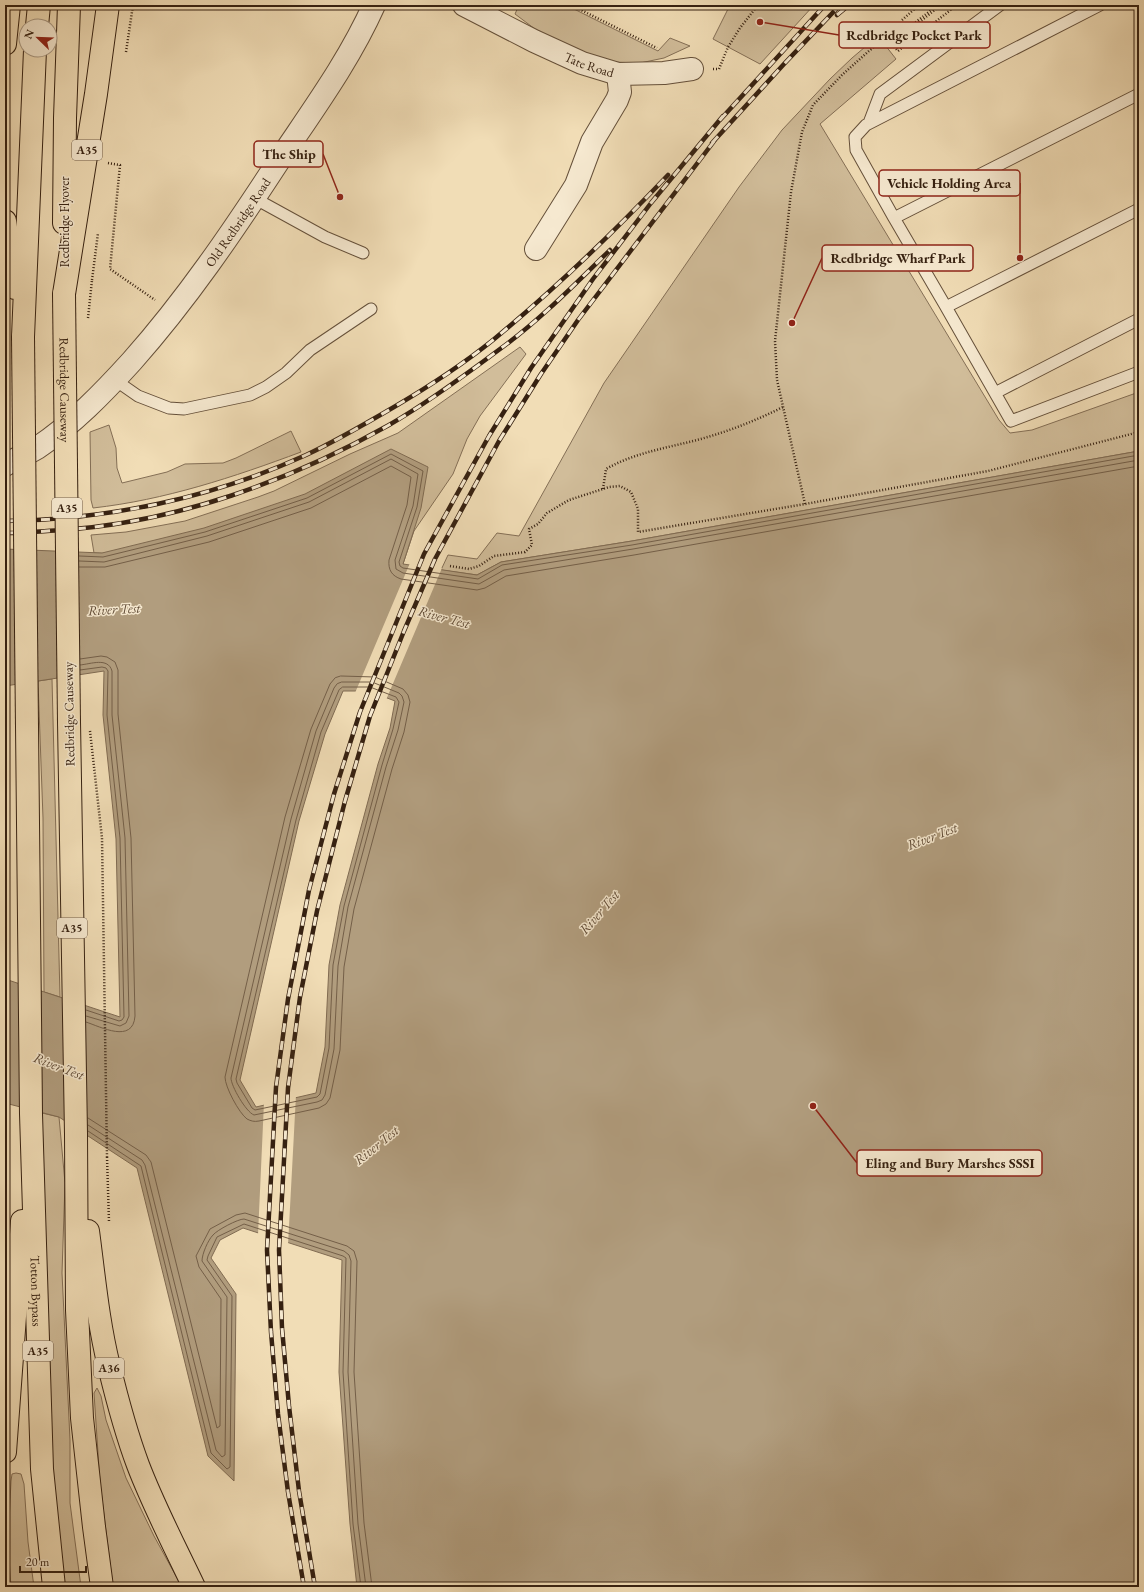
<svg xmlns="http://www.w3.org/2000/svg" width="1144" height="1592" font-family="'EB Garamond',serif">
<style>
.green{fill:#d1bd9a;stroke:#846f56}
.water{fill:#b19d7e;stroke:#806b52;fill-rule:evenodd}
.pier{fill:#f1ddb6}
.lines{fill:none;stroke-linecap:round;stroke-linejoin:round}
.shore{stroke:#745f48;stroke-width:1}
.service-casing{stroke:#65503a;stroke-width:13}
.minor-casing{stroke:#65503a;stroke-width:24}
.primary-casing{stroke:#362111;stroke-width:24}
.path{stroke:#362111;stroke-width:2.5;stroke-dasharray:1 2;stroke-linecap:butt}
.service{stroke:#f6e9d0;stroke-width:11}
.minor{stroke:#f6e9d0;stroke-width:22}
.primary{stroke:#f1ddb6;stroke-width:22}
.rail-casing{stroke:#362111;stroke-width:4.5}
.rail{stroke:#f6e9d0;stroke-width:3;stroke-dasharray:9;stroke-linecap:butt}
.primary-bridge-casing{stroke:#362111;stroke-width:24;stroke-linecap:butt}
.path-bridge{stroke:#362111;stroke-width:2.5;stroke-dasharray:1 2;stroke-linecap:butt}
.primary-bridge{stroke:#f1ddb6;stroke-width:22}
.labels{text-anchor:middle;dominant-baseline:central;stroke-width:3;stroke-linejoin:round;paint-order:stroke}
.shield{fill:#f6e9d0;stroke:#705d4a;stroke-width:1}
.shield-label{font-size:12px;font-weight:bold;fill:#362111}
.street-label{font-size:13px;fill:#362111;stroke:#f6e9d0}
.water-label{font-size:14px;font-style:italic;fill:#614c37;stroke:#f6e9d0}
.leader{fill:none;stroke:#8f2418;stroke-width:1.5}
.callout-dot{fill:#8f2418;stroke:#f6e9d0;stroke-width:1.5}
.callout{fill:#f6e9d0;stroke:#8f2418;stroke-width:1.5}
.callout-label{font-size:14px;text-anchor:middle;font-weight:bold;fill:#362111}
</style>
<rect width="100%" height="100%" fill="#f1ddb6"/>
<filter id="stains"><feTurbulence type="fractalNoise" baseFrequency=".005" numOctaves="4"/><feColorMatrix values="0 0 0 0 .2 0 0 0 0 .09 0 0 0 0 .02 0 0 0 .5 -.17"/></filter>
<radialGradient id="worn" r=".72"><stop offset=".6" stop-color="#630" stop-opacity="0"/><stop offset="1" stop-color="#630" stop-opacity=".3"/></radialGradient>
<path class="green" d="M519,5H566L658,51L670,38L690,46L664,58L640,63L611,62L575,49L539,32L515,14Z
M730,5H814L760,64L713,39Z
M878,36L896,59L820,124L999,420L1010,433L1032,430L1139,392V451L632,541L501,562L477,575L441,570L448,555L477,559L497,533L519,536L604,383L739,187L782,130L830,79L852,58Z
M520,347L526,354L480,416L467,439L453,474L414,531L403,564L94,553L91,535L126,532L185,521L258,497L274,491L350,454L398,433Z
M109,425L116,448L117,468L122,483L167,472L185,464L223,463L236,458L291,431L301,452C234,477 165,500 93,508L91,500L90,432Z
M52,679L60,997L44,992L43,818L38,681Z
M42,1113L59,1117L65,1183L62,1273L70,1440V1503L81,1587H65L50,1459Z
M97,1388L101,1396L106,1420L126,1478L154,1536L182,1587H113L100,1483L94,1393Z
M16,1473L21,1474L24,1484L28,1542L34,1587H11L8,1544L11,1481L12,1474Z"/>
<path class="water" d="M391,449L428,467L421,508L403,564L477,575L501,562L632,541L1139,451V1587H357L350,1524L339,1372L342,1260L243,1228L220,1240L211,1258L236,1294L234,1481L208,1456L137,1168L59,1117L5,1103V979L120,1017L116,839L103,715L104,671L5,686V549L102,553L204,528L305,494ZM343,691H369L395,701L390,728L378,764L340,905L329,965L325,1047L316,1093L256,1107L240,1080L299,821L325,734Z"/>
<path class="pier" d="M410,563L442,568L386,700L369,693H355Z
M296,1095L288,1245L258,1235L264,1102Z"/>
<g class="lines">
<path class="shore" d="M79,556L103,557L205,532L307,498L391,454L423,471L417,507L399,562L400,566L403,568L478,579L502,565L632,545L1139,455
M79,561L104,562L207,536L309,502L391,459L418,474L413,506L395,560L396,569L403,573L479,584L504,570L633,549L1139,460
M79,567H105L209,542L311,508L391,466L411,477L407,505L389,560C388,570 392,576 401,579L477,590L485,588L506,576L634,555L1139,466
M80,659L101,656L107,657L115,662L118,670V714L131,838L135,1016C133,1044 101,1027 86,1022
M80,665C91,664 108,657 112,671V715L125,838L129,1016L126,1023L120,1026L86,1016
M80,670L102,667L106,668L108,671L107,715L120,838L124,1017L122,1020L119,1021L86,1010
M341,676L375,677L403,689L408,695L410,702L404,732L392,769L354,909L344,967L340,1050L330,1098L326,1104L319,1108L259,1121C254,1122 251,1121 247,1119C239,1113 225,1087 225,1077L285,817L311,729L330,684L335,678Z
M342,682H372L399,693L402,696L404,702L398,730L386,767L348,907L338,966L334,1049L325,1095L322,1100L317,1102L254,1115C246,1112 231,1086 231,1078L291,819L316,731L334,688L337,684Z
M343,687H370L396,697L399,702L393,729L382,765L344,906L333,965L329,1048L320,1094L317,1097L255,1110L252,1108L237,1083L236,1079L296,820L321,732L339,690Z
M88,1118L146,1155L151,1162L217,1428L220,1426L221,1299L199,1267L196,1256L210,1229L236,1215L245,1213L347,1246L354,1251L357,1261L354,1372L364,1523L372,1587
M88,1125L142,1160L145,1165L216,1450L222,1457L225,1455L227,1297L202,1261C202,1254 208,1240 213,1235C217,1230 238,1219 244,1219L344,1251L349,1255L351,1261L348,1372L358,1524L366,1587
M88,1131L141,1166L211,1453L227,1469L230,1467L232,1296L207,1260L208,1256L217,1237L244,1224L343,1256L346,1258L343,1372L353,1524L361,1587"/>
<defs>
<path id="service" d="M1100,5L866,125L855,137L856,150L894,218L1139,94
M869,123L880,94L1000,5
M254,198L325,237L363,253
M894,218L946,307L1139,209
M946,307L995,393L1139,319
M115,380L138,396L169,408L184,409L250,395L266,387L286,373L310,350L371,309
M995,393L1011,421L1139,372"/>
<g id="minor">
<path id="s1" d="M464,5L534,41L582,63L618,74L664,73L692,69"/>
<path d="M536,249L576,185L592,142L617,100L620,92L618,74"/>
<path id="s2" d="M5,465C15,459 27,454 37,448C73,424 103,393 132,361C187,299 233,231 278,162C312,111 349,61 374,5"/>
</g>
<g id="primary">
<path d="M37,26L39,5"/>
<path d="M5,44L9,5"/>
<path d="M5,221L15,288"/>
<path d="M64,223L65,118L69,5"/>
<path d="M64,294L96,94L108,5"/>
<path d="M23,337L35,50"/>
<path d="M69,722L76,1134L77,1310L82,1418L94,1527L102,1587"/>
<path id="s3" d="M27,726L31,1114L42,1469L54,1587"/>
<path d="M88,1231C94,1276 98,1322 109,1366C117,1399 126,1433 138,1465C154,1507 175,1547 194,1587"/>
<path d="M5,1452L22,1221"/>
</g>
</defs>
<use href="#service" class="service-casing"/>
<use href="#minor" class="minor-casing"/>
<use href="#primary" class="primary-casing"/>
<path class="path" d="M571,5L657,48
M941,5L892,44L898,51L957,5
M902,20L919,5
M126,52L133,5
M713,69H719L728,47L740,28L758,5
M108,163L120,165L110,269L155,300
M92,280L98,233
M603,489L606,469C634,453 666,448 697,440C727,432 755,421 783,407
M805,504L777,380L775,341L791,192L802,132L813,105L842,75L878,43L891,41L938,5
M450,566L469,569L479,566L494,556L525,552L532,545L529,529L538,524L547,513L569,500L609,487L620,486L631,492L638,509V532L805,504L988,471L1139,432
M107,1157L109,1222"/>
<use href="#service" class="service"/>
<use href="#minor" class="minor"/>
<use href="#primary" class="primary"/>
<defs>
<path id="rail" d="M837,15L849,5
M720,120L825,5
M712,143L784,64L840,5
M5,521C107,520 212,498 306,455C336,441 365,424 394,407C428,387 462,365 493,340C555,289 613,233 668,175
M5,533C24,533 44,531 63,530C177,522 290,481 389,425C427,403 464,376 500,349C540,320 575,284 610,250
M304,1587L288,1492L278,1414L271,1332L267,1250L276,1087L288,999L309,890L334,794L360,712L424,554L489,436L531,368L593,279L651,203L723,116
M315,1587L299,1491L289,1406L282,1328L279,1250L288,1088L300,997L317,911L345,801L370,716L404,631L435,559L499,441L541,374L578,320L715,140"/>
</defs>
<use href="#rail" class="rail-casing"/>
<use href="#rail" class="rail"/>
<defs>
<g id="primary-bridge">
<path id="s4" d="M64,294L69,722"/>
<path d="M23,337L27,726"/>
</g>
</defs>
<use href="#primary-bridge" class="primary-bridge-casing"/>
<path class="path-bridge" d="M88,318L92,280
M90,731L102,838L107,1157"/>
<use href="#primary-bridge" class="primary-bridge"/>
</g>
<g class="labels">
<g class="shield">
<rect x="72" y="140" width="30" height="20" rx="3"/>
<rect x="52" y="498" width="30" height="20" rx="3"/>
<rect x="57" y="918" width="30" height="20" rx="3"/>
<rect x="23" y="1341" width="30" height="20" rx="3"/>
<rect x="94" y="1358" width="30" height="20" rx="3"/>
</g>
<g class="shield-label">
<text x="87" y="150">A35</text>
<text x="67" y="508">A35</text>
<text x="72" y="928">A35</text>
<text x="38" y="1351">A35</text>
<text x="109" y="1368">A36</text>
</g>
<g class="street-label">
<text stroke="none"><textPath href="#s1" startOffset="139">Tate Road</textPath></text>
<text transform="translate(64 222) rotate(-90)">Redbridge Flyover</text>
<text stroke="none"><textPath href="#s2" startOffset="340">Old Redbridge Road</textPath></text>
<text stroke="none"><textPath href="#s4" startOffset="96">Redbridge Causeway</textPath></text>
<text transform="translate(69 714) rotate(-91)">Redbridge Causeway</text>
<text stroke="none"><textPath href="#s3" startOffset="565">Totton Bypass</textPath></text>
</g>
<g class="water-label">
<text transform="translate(114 609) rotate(-3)">River Test</text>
<text transform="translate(444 617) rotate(15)">River Test</text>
<text transform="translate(932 836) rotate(-21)">River Test</text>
<text transform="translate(599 912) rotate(-49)">River Test</text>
<text transform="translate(59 1066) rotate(21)">River Test</text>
<text transform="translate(376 1145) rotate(-39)">River Test</text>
</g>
</g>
<path class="leader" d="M760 22L839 35M340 197L323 154M1020 258L1020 183M792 323L822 258M813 1106L857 1163"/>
<g class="callout-dot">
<circle cx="760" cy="22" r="4"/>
<circle cx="340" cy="197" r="4"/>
<circle cx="1020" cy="258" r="4"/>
<circle cx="792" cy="323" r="4"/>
<circle cx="813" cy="1106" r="4"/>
</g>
<g class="callout">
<rect x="839" y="22" width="151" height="26" rx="4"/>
<rect x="254" y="141" width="69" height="26" rx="4"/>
<rect x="879" y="170" width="141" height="26" rx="4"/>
<rect x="822" y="245" width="151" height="26" rx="4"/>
<rect x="857" y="1150" width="185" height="26" rx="4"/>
</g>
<g class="callout-label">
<text x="914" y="40">Redbridge Pocket Park</text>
<text x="289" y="159">The Ship</text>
<text x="949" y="188">Vehicle Holding Area</text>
<text x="898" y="263">Redbridge Wharf Park</text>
<text x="950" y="1168">Eling and Bury Marshes SSSI</text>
</g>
<rect width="1144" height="1592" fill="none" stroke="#f1ddb6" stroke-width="20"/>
<rect x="6" y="6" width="1132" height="1580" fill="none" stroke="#362111" stroke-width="2"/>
<rect x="10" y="10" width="1124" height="1572" fill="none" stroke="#362111"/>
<g transform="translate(38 38) rotate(293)"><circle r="19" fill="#f6e9d0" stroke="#a99984"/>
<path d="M0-3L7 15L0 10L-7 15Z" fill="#8f2418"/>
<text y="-6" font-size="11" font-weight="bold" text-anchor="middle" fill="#362111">N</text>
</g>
<path d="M20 1566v6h66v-6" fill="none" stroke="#362111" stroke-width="2"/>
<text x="26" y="1566" font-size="12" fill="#362111" stroke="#f6e9d0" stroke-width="3" paint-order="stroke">20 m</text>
<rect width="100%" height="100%" filter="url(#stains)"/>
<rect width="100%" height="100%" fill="url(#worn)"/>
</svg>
